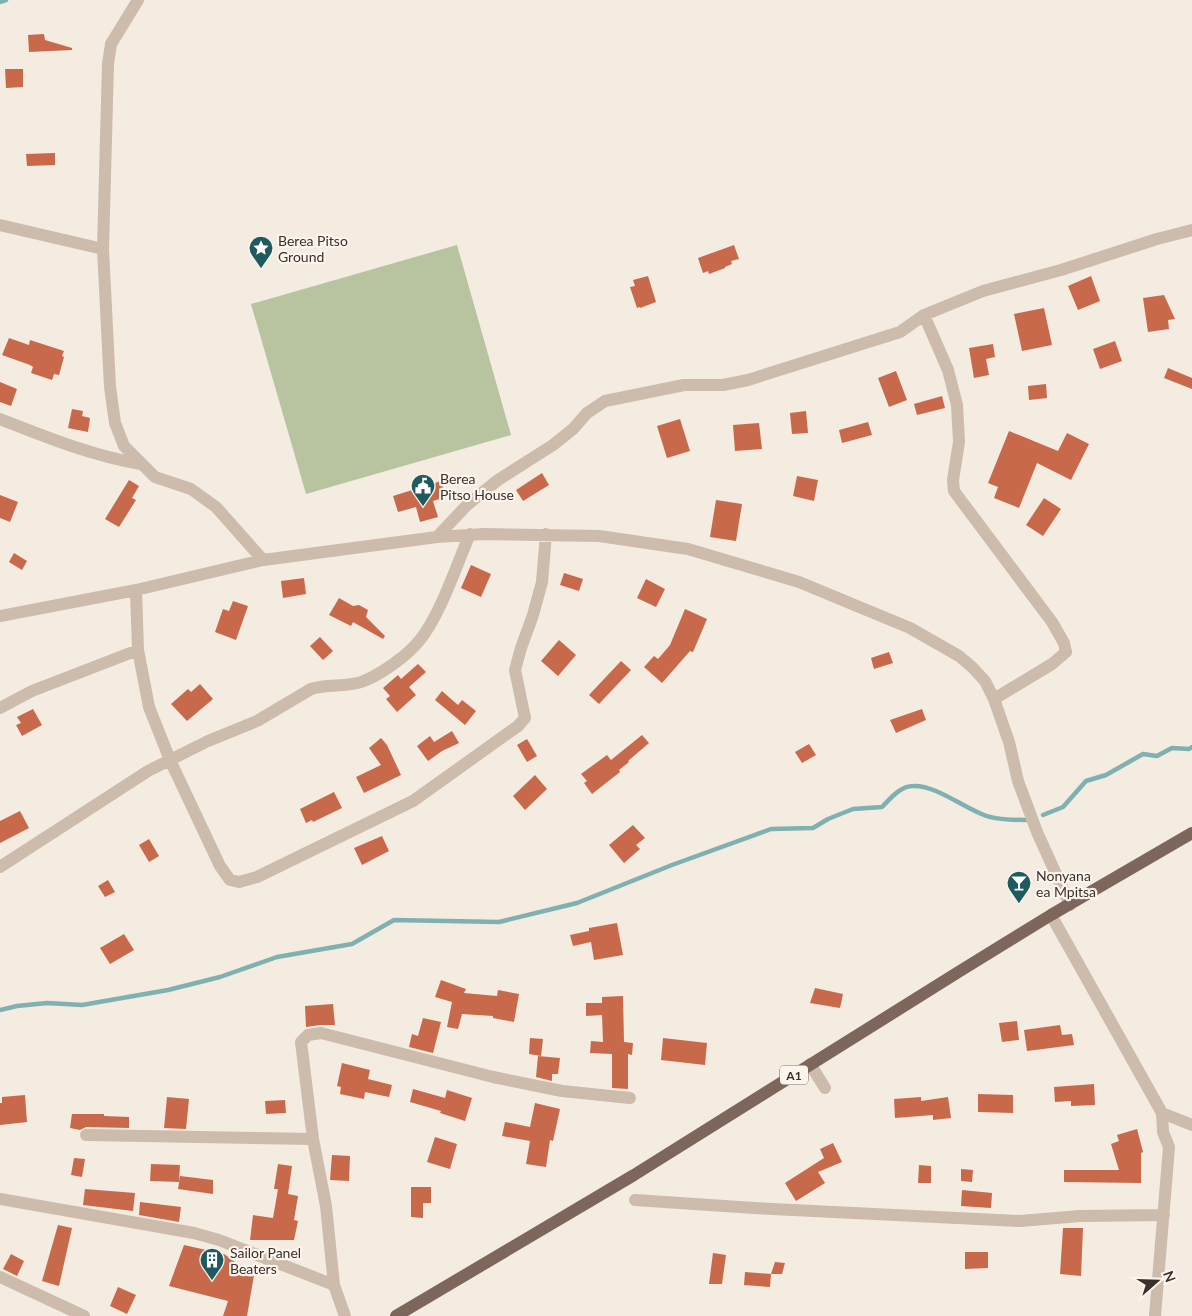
<svg xmlns="http://www.w3.org/2000/svg" width="1192" height="1316" font-family="Lato,sans-serif">
<style>
.green{fill:#b8c4a0}
.lines{fill:none;stroke-linecap:round;stroke-linejoin:round}
.stream{stroke:#7fb0b2;stroke-width:4.5}
.building{fill:#c8694b}
.minor{stroke:#cdbbac;stroke-width:12}
.major{stroke:#7d675c;stroke-width:12}
.labels{text-anchor:middle;dominant-baseline:central;stroke-width:4.5;stroke-linejoin:round;paint-order:stroke}
.shield{fill:#fbf5ee;stroke:#756b66;stroke-width:1}
.shield-label{font-size:12px;font-weight:bold;fill:#3b302b}
.poi-label{font-size:14px;fill:#3b302b;stroke:#fbf5ee;text-anchor:start}
</style>
<rect width="100%" height="100%" fill="#f4ebe1"/>
<path class="green" d="M457,245L511,435L306,494L251,304Z"/>
<g class="lines">
<path class="stream" d="M0,2L6,0
M1043,815L1063,807L1086,781L1106,775L1143,754L1157,756L1172,748L1189,749L1192,747
M0,1010L17,1006L47,1003L82,1005L168,990L220,977L277,957L352,944L394,920L499,922L577,903L672,865L771,829L813,828L828,819L853,809L882,807C890,799 900,786 913,786C936,785 962,807 984,815C995,820 1013,820 1026,820"/>
</g>
<path class="building" d="M44,34L45,40L72,48V50L29,52L28,35Z
M5,69H23V87L6,88Z
M55,153V165L27,166L26,154Z
M734,245L739,259L731,261L732,264L725,267V268L709,274L708,271L703,273L698,258Z
M648,276L656,302L640,308V307L637,308L630,287L635,286L633,280Z
M1091,276L1100,301L1078,310L1068,286Z
M1164,295L1175,319L1168,320L1169,329L1148,332L1143,298Z
M1044,308L1052,345L1022,351L1014,314Z
M9,338L29,345L30,340L64,351L62,356L64,357L59,375L54,374L52,380L31,373L33,367L30,365L2,355Z
M1115,341L1122,361L1100,369L1093,349Z
M993,344L995,357L986,359L989,375L974,378L969,348Z
M1168,368L1192,378V389L1164,378Z
M896,371L907,400L889,407L878,378Z
M0,382L17,389L11,406L0,402Z
M1046,384L1047,398L1029,400L1028,386Z
M942,396L945,408L917,415L914,404Z
M72,409L83,411L82,416L90,418L88,432L68,428Z
M806,411L808,433L792,434L790,413Z
M680,419L690,451L667,458L657,426Z
M868,422L872,435L842,443L839,430Z
M759,423L762,449L735,451L733,425Z
M1009,431L1058,451L1067,433L1089,444L1071,480L1037,463L1019,508L994,498L998,487L988,483Z
M542,473L549,485L523,501L516,490Z
M797,476L818,480L814,501L793,496Z
M129,480L139,486L132,498L136,500L119,527L105,519Z
M441,481L446,497L433,501L438,517L420,522L416,507L398,512L393,496Z
M0,495L18,502L10,522L0,518Z
M1044,498L1061,509L1043,536L1026,525Z
M716,500L742,504L736,541L710,537Z
M14,553L27,561L22,570L9,562Z
M471,565L491,574L481,597L461,588Z
M564,573L583,579L579,591L560,585Z
M304,578L306,594L283,598L281,581Z
M646,579L665,589L656,607L637,598Z
M339,598L353,606L359,605L368,610L366,617L385,636L383,639L353,622L351,626L329,615Z
M233,601L248,606L236,640L215,632L223,609L229,611Z
M685,609L707,619L693,652L690,651L662,683L644,667L654,656L658,659L670,645Z
M320,637L333,651L323,660L310,646Z
M559,640L576,655L558,676L541,661Z
M889,652L893,663L874,669L871,658Z
M621,661L631,670L599,704L589,695Z
M418,664L426,672L409,687L416,695L397,712L386,699L390,696L383,688L398,675L401,679Z
M200,684L213,699L187,721L171,704L188,689L191,692Z
M442,691L458,705L462,700L476,711L465,725L435,700Z
M33,709L42,725L22,736L16,725L21,723L17,717Z
M922,709L926,720L896,733L890,720Z
M452,731L459,743L442,751L428,761L417,746L430,736L434,742Z
M642,735L649,743L628,761L629,762L619,770L620,772L592,794L584,783L587,781L581,774L607,755L611,760Z
M381,738L387,745L401,775L364,793L356,777L381,765L369,748Z
M527,739L537,756L527,762L517,745Z
M809,744L816,755L802,763L795,752Z
M535,775L547,789L525,810L513,796Z
M334,792L342,808L313,822L312,820L306,823L300,809Z
M20,811L29,828L0,843V821Z
M633,825L645,838L636,845L640,849L624,863L609,845Z
M382,836L389,851L362,865L354,848Z
M149,839L159,856L149,862L139,845Z
M108,880L115,892L105,897L98,886Z
M617,923L623,955L594,960L591,942L573,946L570,935L589,931V928Z
M124,934L134,950L110,964L100,948Z
M441,980L466,989L464,993L497,996L498,990L519,994L514,1022L493,1018V1016L462,1014L458,1029L447,1027L452,1002L435,997Z
M815,988L843,994L840,1008L810,1003Z
M623,996L624,1042L633,1043L632,1055L628,1054V1089L612,1088V1054L590,1053L591,1041L603,1042L602,1015L586,1016V1003H602V997Z
M333,1004L335,1025H320L306,1027L305,1006Z
M423,1018L441,1022L433,1053L409,1047L412,1034L418,1036Z
M1017,1021L1019,1040L1002,1042L999,1023Z
M1060,1025L1062,1035L1072,1034L1074,1045L1027,1051L1024,1030Z
M530,1038L543,1039L541,1056L529,1054Z
M663,1038L707,1043L705,1065L661,1060Z
M538,1056L560,1058L558,1074H552V1081L536,1077Z
M342,1063L370,1070L368,1079L392,1085L389,1097L365,1092L364,1099L340,1094L341,1087L337,1086Z
M1094,1084L1095,1105L1071,1106V1101L1055,1102L1054,1087Z
M413,1089L445,1098L447,1090L472,1098L465,1121L440,1113L441,1111L410,1102Z
M978,1094L1013,1095V1113L978,1112Z
M25,1095L27,1122L0,1125V1103H2V1097Z
M167,1097L189,1099L186,1129L164,1128Z
M921,1097V1101L948,1097L951,1118L933,1120V1115L895,1118L894,1099Z
M285,1100L286,1113L266,1114L265,1101Z
M535,1103L560,1109L553,1141L550,1140L546,1167L526,1164L530,1141L502,1136L505,1122L530,1127Z
M72,1114H104V1116L129,1117V1128L86,1127L80,1130L70,1128Z
M1137,1129L1143,1152L1141,1153V1183L1064,1182V1170H1119L1111,1144L1119,1141L1117,1135Z
M435,1137L457,1144L450,1169L427,1162Z
M833,1143L842,1162L818,1172L825,1183L796,1201L785,1183L824,1158L820,1149Z
M332,1155L350,1156L349,1181L330,1180Z
M74,1158L85,1159L82,1177L71,1175Z
M151,1164L180,1165L179,1182L150,1181Z
M278,1164L292,1166L288,1194L298,1196L294,1220L298,1221L294,1240H250L253,1215L273,1218L278,1189H274Z
M919,1165L931,1166V1183H918Z
M961,1169L973,1170L972,1182L961,1181Z
M180,1176L213,1180V1194L178,1189Z
M411,1187H431V1203H423V1218L411,1217Z
M85,1189L135,1193L133,1211L83,1205Z
M962,1190L992,1193L991,1208L961,1206Z
M140,1202L181,1207L179,1222L139,1215Z
M58,1225L72,1228L59,1286L42,1281Z
M1063,1228H1083L1081,1276L1060,1274Z
M184,1245L224,1254L254,1275L247,1316H223L228,1301L169,1286Z
M965,1252H988V1268L965,1269Z
M713,1253L726,1255L722,1284H709Z
M11,1254L24,1261L17,1276L3,1269Z
M775,1262L785,1263L782,1274H771Z
M745,1272L771,1274L770,1287L744,1285Z
M118,1287L136,1295L127,1314L110,1306Z"/>
<g class="lines">
<path class="minor" d="M138,0L111,44L108,64L103,249L110,387L115,423L124,446L155,477L191,489L216,507L263,560
M0,225L103,249
M924,315L948,370L957,405L959,442L953,480L954,491L1052,622L1064,643L1066,652L1052,664L994,699
M0,419C46,437 92,456 141,464
M437,537L467,505L498,480L553,445L573,429L587,413L605,401L684,385H723L748,380L900,332L924,315L983,291L1061,270L1157,239L1192,230
M136,590L138,650L149,707L170,760L220,866L230,880L239,882L257,877L413,801L518,726L525,718L515,670L521,648L533,615L542,582L546,534
M0,616L136,590L263,560L437,537L484,534L599,536L688,549L799,582L910,628L959,656L972,667L985,681L994,699L1009,742L1018,781L1037,832L1070,905
M0,708L32,691L138,650
M0,867L148,771L208,741L257,721L311,689C328,683 347,688 364,681C381,674 407,656 419,641C440,616 456,566 470,534
M1051,915L1162,1113L1163,1132L1169,1147L1155,1316
M810,1064L825,1088
M1162,1113L1192,1125
M86,1135L313,1139
M0,1199L194,1233L219,1240L334,1285
M635,1200L754,1208L1020,1221L1080,1216L1164,1215
M0,1277L84,1316
M345,1316L334,1285L326,1206L313,1139L301,1042L308,1035L321,1033L493,1077L562,1091L630,1098"/>
<path class="major" d="M396,1316L634,1175L960,971L1051,915L1192,833"/>
</g>
<defs>
<symbol id="sight-pin" viewBox="-11 -11 22 30"><path d="M0 17L-7.5 6A9.5 9.5 0 1 1 7.5 6Z" fill="#1f5a5e" stroke="#fbf5ee"/><path d="M0-6L1.8-2.2L6-1.7L2.9 1.2L3.7 5.4L0 3.3L-3.7 5.4L-2.9 1.2L-6-1.7L-1.8-2.2Z" fill="#fff"/></symbol>
<symbol id="civic-pin" viewBox="-11 -11 22 30"><path d="M0 17L-7.5 6A9.5 9.5 0 1 1 7.5 6Z" fill="#1f5a5e" stroke="#fbf5ee"/><path d="M-.6-6.5H3V-4.5H.6V-3L4-1V1h2V6H-6V1h2V-1L-.6-3ZM-1.2 2.5V6h2.4V2.5Z" fill="#fff"/></symbol>
<symbol id="bar-pin" viewBox="-11 -11 22 30"><path d="M0 17L-7.5 6A9.5 9.5 0 1 1 7.5 6Z" fill="#1f5a5e" stroke="#fbf5ee"/><path d="M-6-5H6L.8 .8V4.5H3.5V6h-7V4.5H-.8V.8Z" fill="#fff"/></symbol>
<symbol id="building-pin" viewBox="-11 -11 22 30"><path d="M0 17L-7.5 6A9.5 9.5 0 1 1 7.5 6Z" fill="#1f5a5e" stroke="#fbf5ee"/><path d="M-4-6H4V6H1V3H-1V6H-4ZM-2.5-4.3h1.7v1.8h-1.7ZM.8-4.3h1.7v1.8H.8ZM-2.5-1h1.7V.8h-1.7ZM.8-1h1.7V.8H.8Z" fill="#fff"/></symbol>
</defs>
<g fill-rule="evenodd">
<use href="#sight-pin" x="247" y="234" width="28" height="38"/>
<use href="#civic-pin" x="409" y="472" width="28" height="38"/>
<use href="#bar-pin" x="1005" y="869" width="28" height="38"/>
<use href="#building-pin" x="198" y="1246" width="28" height="38"/>
</g>
<g class="labels">
<rect class="shield" x="780" y="1065.5" width="28" height="19" rx="4"/>
<g class="shield-label">
<text x="794" y="1075">A1</text>
</g>
<g class="poi-label">
<text x="278" y="240">Berea Pitso<tspan x="278" dy="16">Ground</tspan></text>
<text x="440" y="478">Berea<tspan x="440" dy="16">Pitso House</tspan></text>
<text x="1036" y="875">Nonyana<tspan x="1036" dy="16">ea Mpitsa</tspan></text>
<text x="230" y="1252">Sailor Panel<tspan x="230" dy="16">Beaters</tspan></text>
</g>
</g>
<g transform="translate(1157 1281) rotate(70)" stroke="#fbf5ee" stroke-width="4" paint-order="stroke">
<path d="M0-4L9 19L0 12L-9 19Z" fill="#3b302b"/>
<text y="-8" font-size="14" font-weight="bold" text-anchor="middle" fill="#3b302b">N</text>
</g>
</svg>
